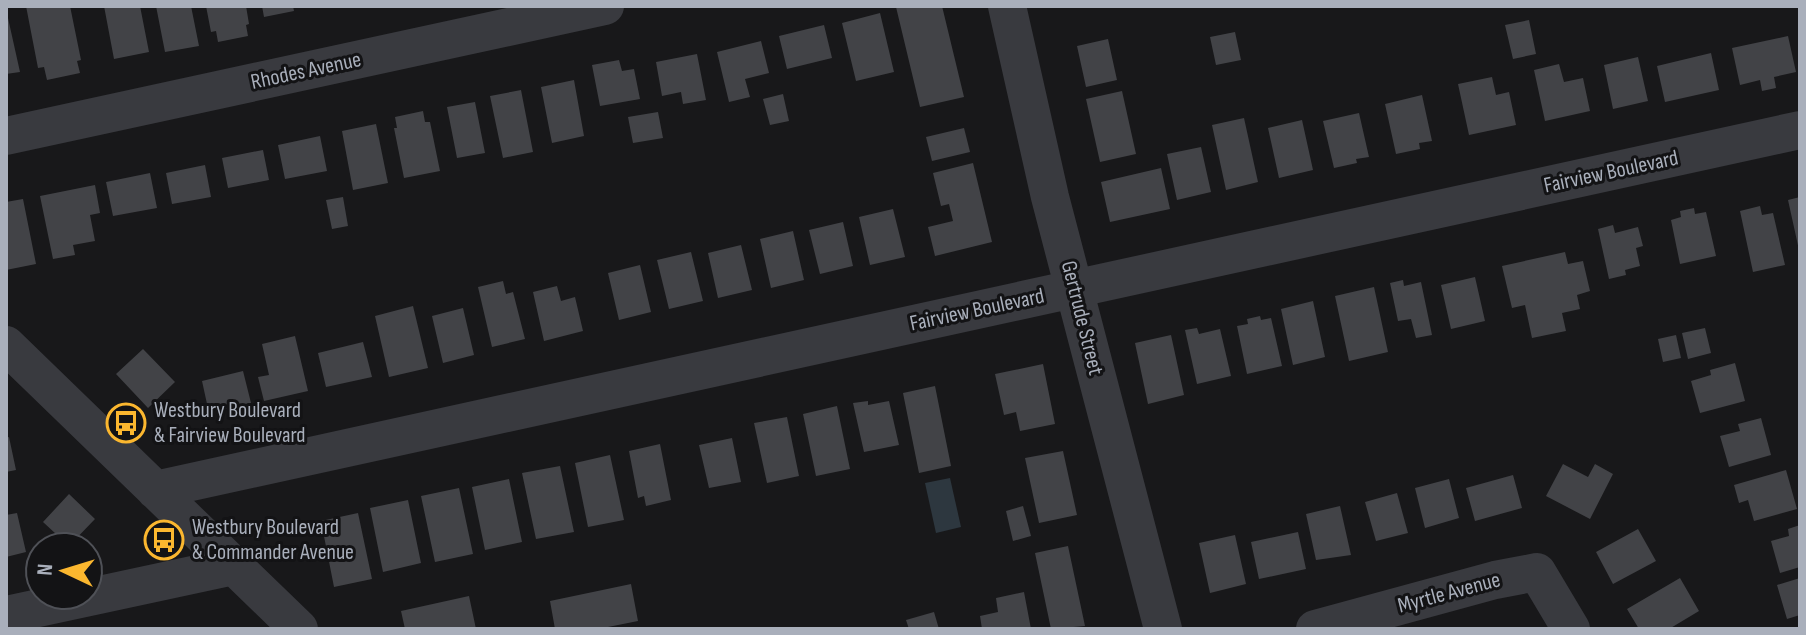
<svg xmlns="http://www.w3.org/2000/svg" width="1806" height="635" font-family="'Sofia Sans Condensed',sans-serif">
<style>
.water{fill:#2d373f}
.building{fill:#424347}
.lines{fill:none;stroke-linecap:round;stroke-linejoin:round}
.minor{stroke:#393a3f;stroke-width:38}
.labels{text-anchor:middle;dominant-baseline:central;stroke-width:6;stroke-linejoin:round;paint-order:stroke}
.street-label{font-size:22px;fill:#a9afbb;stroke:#131315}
.poi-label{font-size:22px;fill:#a9afbb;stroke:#131315;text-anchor:start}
</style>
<rect width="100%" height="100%" fill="#18181a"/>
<path class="water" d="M950,478L961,527L936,533L925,483Z"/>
<path class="building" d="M26,6H70L81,60L77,61L80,73L47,80L44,67L38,68Z
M104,6H140L149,52L114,59Z
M156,6H191L199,46L165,52Z
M206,6H246L249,24L246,25L248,36L218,42L216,31L211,32Z
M262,6H293L294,11L264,17Z
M898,6H942L964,97L920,107L896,7Z
M6,9L20,72L6,74Z
M880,13L894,72L856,81L842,23Z
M1529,20L1536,54L1513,59L1505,25Z
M824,25L832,58L787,69L779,36Z
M1235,32L1241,60L1216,65L1210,37Z
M1788,36L1796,72L1774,77L1776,88L1762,91L1760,80L1740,85L1732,48Z
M1108,39L1117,80L1086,87L1077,46Z
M761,41L769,73L745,79L750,97L729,102L717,52Z
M1711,53L1719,90L1665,102L1657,66Z
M697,54L706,100L683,104L681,92L662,96L656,62Z
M1638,57L1648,101L1613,109L1604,65Z
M619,60L622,71L634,69L640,99L600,106L592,65Z
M1559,64L1564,82L1583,78L1590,111L1545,121L1534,70Z
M1492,77L1496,95L1509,92L1516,125L1469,135L1458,84Z
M574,80L584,136L552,143L541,87Z
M521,90L533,152L503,158L490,96Z
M1122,91L1136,154L1100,162L1086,99Z
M783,94L789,121L770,125L763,99Z
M1422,95L1432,141L1419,143L1420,149L1396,154L1385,104Z
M475,102L485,153L457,158L447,107Z
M423,111L425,122H430L440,171L404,178L394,128H397L395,117Z
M658,112L663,138L633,143L628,117Z
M1359,113L1369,157L1356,159L1357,163L1334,168L1323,121Z
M1244,118L1258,182L1226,190L1212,125Z
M1302,120L1313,170L1279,178L1268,128Z
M376,124L388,183L353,190L342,131Z
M964,128L970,152L932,161L926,137Z
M320,136L327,171L285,179L278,145Z
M1201,147L1211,192L1177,200L1167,154Z
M263,150L269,180L228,188L222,158Z
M973,163L992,242L935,256L928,227L953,221L949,204L941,206L933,173Z
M205,165L211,197L172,204L166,173Z
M1161,168L1170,209L1110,222L1101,182Z
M150,173L157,208L113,216L106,182Z
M95,185L100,213L90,215L95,241L73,245L75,255L53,259L40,196Z
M343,197L348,226L332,229L326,200Z
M1800,197V250H1799L1788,200Z
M23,199L36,264L6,270V202Z
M1760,206L1762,215L1773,213L1785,265L1753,272L1740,211Z
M1694,208L1695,214L1706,212L1716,256L1680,264L1671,220L1681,217L1680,211Z
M893,209L905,257L870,265L859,217Z
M843,222L853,266L820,274L809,230Z
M1613,225L1615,233L1638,227L1643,246L1636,248L1640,266L1625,270L1626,275L1609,279L1598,229Z
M793,231L804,280L771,288L760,239Z
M741,245L752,290L718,298L708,253Z
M691,252L703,301L669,309L657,260Z
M1565,252L1568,264L1583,261L1590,291L1577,295L1580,309L1562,313L1566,331L1532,338L1525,305L1512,308L1502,266Z
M640,265L651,312L619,320L608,273Z
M1475,277L1485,321L1451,329L1441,285Z
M1403,280L1404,286L1421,282L1432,335L1416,338L1411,319L1398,321L1390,283Z
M503,281L506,294L513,292L525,339L492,347L478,287Z
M557,286L561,301L575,297L583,331L544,341L533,292Z
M1374,287L1388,352L1349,361L1335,296Z
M1313,301L1325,357L1293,365L1281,309Z
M413,306L428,368L389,377L375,316Z
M463,308L474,355L443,363L432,316Z
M1260,316L1261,320L1271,318L1282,366L1247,374L1237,326L1248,324L1247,319Z
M1197,328L1199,334L1220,329L1231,376L1197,384L1185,330Z
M1705,328L1711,353L1688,359L1682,333Z
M1171,335L1184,395L1148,404L1135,343Z
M1676,335L1681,358L1663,362L1658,339Z
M295,336L308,391L264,401L258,377L269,375L262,344Z
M363,342L372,377L326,387L318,353Z
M143,349L175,382L148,408L116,374Z
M1735,363L1745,401L1700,413L1691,381L1711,375L1710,370Z
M1043,364L1055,424L1020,431L1016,412L1004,415L995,374Z
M243,371L251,403L209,413L202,381Z
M935,386L951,466L919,473L903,393Z
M868,401V405L889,401L899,445L864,452L853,403Z
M837,406L850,469L816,476L803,414Z
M787,417L799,476L767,483L754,423Z
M1761,418L1771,455L1729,467L1720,436L1740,431L1738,424Z
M9,437L16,470L6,472V438Z
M732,438L741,482L709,488L699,445Z
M660,444L671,500L646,506L644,496L638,498L629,451Z
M1063,451L1077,515L1039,523L1025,458Z
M610,455L624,520L588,527L575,463Z
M1563,464L1588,477L1595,464L1613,474L1590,519L1546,496Z
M560,466L574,532L536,539L522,473Z
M1786,470L1797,509L1754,521L1748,500L1739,503L1734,485Z
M1513,475L1522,508L1475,521L1466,488Z
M509,479L522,542L485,550L472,487Z
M1449,479L1459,518L1425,528L1415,488Z
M459,488L473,554L435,562L421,496Z
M1397,493L1408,533L1376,541L1365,502Z
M69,494L95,519L69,546L43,522Z
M408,500L421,563L383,572L370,508Z
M1023,506L1031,536L1013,541L1006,511Z
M1340,506L1351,555L1316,560L1306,514Z
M17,513L26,552L6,557V515Z
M358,513L372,579L334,587L321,521Z
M1800,525V567L1780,573L1771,541L1789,536L1788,529Z
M1638,529L1656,561L1613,584L1596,552Z
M1298,532L1306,569L1259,579L1251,542Z
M1235,535L1246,584L1210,593L1199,543Z
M1068,546L1085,626L1051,629L1035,553Z
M1680,578L1699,611L1669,629H1639L1627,609Z
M1800,578V615L1787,619L1777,585Z
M631,584L638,621L598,629H555L550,601Z
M1024,592L1031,629H982L980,616L998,612L996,598Z
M469,596L476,629H405L401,611Z
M934,612L939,629H909L906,620Z"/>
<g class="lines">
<path class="minor" d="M1007,6L1050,197L1163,629
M6,136L605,6
M6,345L299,629
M155,490L1800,130
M6,615L234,566
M1315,629L1495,580L1537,572L1571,629"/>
</g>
<defs>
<symbol id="bus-ring" viewBox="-11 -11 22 22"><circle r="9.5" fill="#131315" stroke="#fbb72f" stroke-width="1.5"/><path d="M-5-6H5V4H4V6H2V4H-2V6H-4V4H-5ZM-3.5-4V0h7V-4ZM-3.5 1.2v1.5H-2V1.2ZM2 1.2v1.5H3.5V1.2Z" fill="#fbb72f"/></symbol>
</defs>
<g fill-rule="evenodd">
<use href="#bus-ring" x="104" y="401" width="44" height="44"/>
<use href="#bus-ring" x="142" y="518" width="44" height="44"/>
</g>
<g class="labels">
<g class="street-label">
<text transform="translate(306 71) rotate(-12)">Rhodes Avenue</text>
<text transform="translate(1611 172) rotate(-12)">Fairview Boulevard</text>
<text transform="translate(977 310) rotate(-12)">Fairview Boulevard</text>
<text transform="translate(1082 318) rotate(76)">Gertrude Street</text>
<text transform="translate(1449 593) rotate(-15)">Myrtle Avenue</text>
</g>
<g class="poi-label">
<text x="154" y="410">Westbury Boulevard<tspan x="154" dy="25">&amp; Fairview Boulevard</tspan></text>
<text x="192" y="527">Westbury Boulevard<tspan x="192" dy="25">&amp; Commander Avenue</tspan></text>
</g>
</g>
<rect width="1806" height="635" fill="none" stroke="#a9afbb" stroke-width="16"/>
<g transform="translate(64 571) rotate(274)"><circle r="38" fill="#131315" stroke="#4f5157" stroke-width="2"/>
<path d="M0-6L14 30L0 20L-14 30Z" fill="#fbb72f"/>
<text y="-12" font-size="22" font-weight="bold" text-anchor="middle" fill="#a9afbb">N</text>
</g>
</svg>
